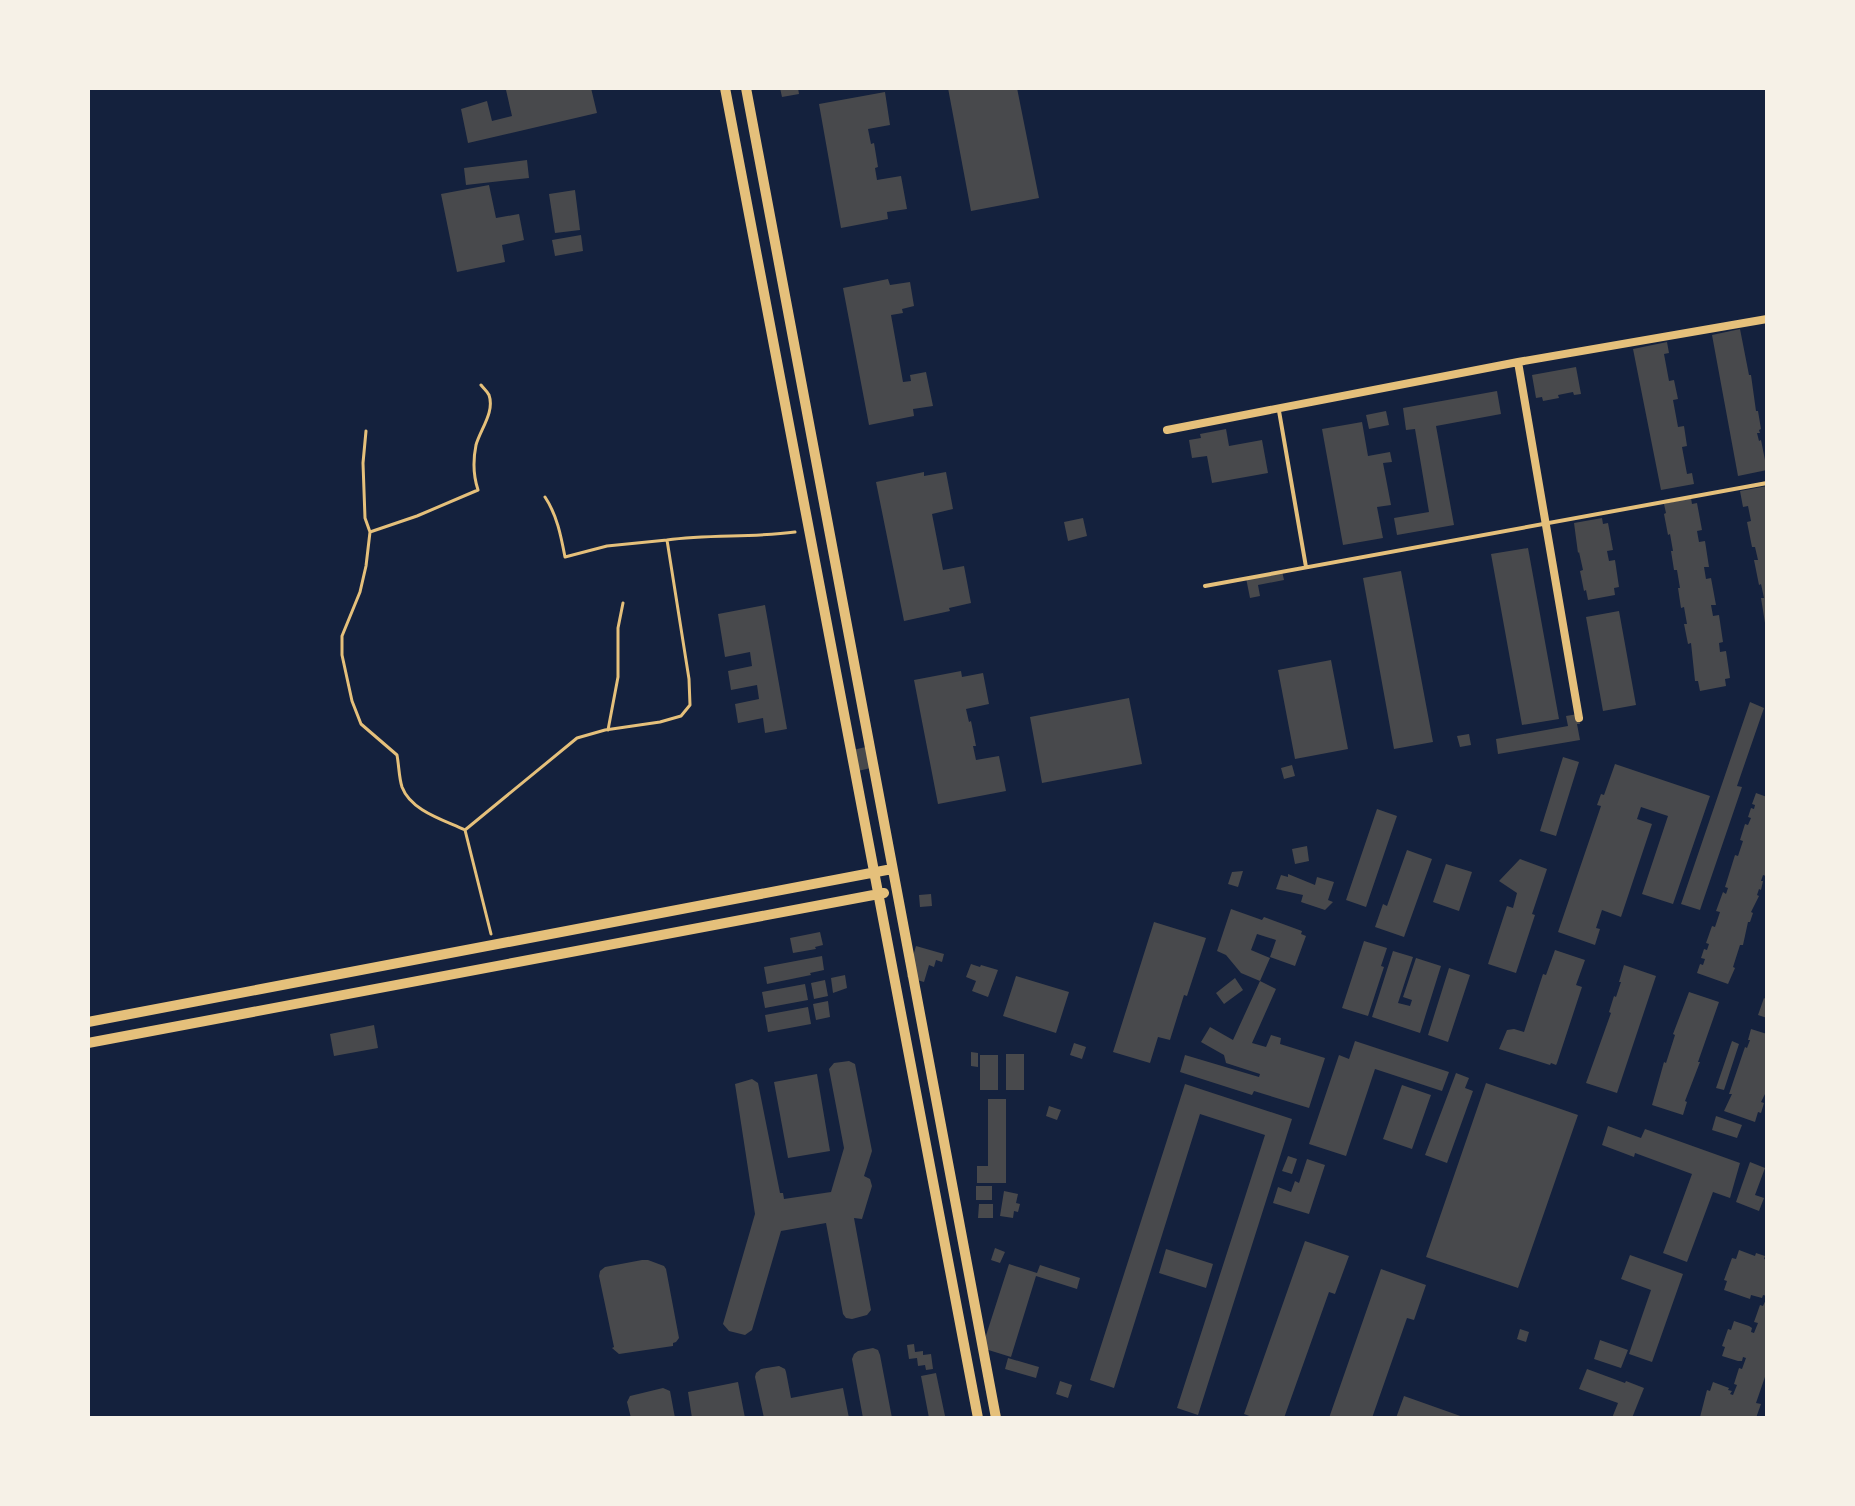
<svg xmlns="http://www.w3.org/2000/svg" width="1855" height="1506" font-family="Quicksand,sans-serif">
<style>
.building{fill:#48494c}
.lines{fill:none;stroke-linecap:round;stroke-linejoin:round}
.path{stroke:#e5c07b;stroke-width:3}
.service{stroke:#e5c07b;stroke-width:4}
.minor{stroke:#e5c07b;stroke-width:8}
.tertiary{stroke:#e5c07b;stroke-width:10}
</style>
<rect width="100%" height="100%" fill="#14213d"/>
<path class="building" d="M515,88H591L597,113L468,143L461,109L487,101L492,121L512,116L506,90Z
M780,88H798L799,94L782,97Z
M948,88H1017L1039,198L971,211Z
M885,92L890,125L868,129L871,144L874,143L878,167L875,168L877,180L901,176L907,209L887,212L888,219L841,228L819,104Z
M527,160L529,178L466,185L464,168Z
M489,185L496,218L519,214L524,240L502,245L505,262L457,272L441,194Z
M575,190L580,230L555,233L549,194Z
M581,235L583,251L555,256L552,240Z
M888,279L890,285L910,282L914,306L902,309L903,313L891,315L903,382L911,381L910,375L926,372L933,406L913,409L914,416L869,425L843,288Z
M1740,329L1749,375H1751L1756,411H1758L1761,429L1759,430L1760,433H1757L1759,441L1761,440L1767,470L1738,476L1712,335Z
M1667,342L1669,353L1664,354L1669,381L1674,380L1678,399L1673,400L1678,427L1684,426L1687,446L1682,447L1687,474L1692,473L1694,484L1661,490L1633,349Z
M1576,367L1581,394L1574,395L1573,392L1558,395L1559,398L1543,401L1542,397L1536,398L1532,375Z
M1497,391L1501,414L1436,426L1454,525L1397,535L1394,518L1429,512L1415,429L1406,430L1403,408Z
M1386,411L1389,425L1369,429L1366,415Z
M1362,422L1368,456L1390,452L1392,462L1383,463L1391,505L1377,507L1383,538L1343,545L1322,429Z
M1226,429L1229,446L1262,440L1268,473L1212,483L1207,456L1192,458L1189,440L1201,438L1200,434Z
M924,472V476L946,472L953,509L932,514L943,570L964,566L971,603L949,608L950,611L904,621L876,482Z
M1767,486V623H1765L1761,598H1764L1761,584L1759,585L1754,560H1758L1755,547H1752L1747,522L1751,521L1748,506L1743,507L1740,491Z
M1691,498L1692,504L1697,503L1702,530L1697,531L1699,542L1705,541L1709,567H1704L1706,579L1711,578L1716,605H1711L1713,616L1719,615L1723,642L1719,643L1720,652L1726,651L1730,678L1725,679L1726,686L1700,691L1698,681H1695L1691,643L1688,644L1684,624H1687L1684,607L1681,608L1678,588H1680L1677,570H1674L1671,551H1673L1670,534L1668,535L1664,514L1666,513L1664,504Z
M1083,518L1087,536L1068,541L1064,522Z
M1602,518L1603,524L1608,523L1613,550L1607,551L1609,561L1615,560L1619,587L1614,588L1615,595L1588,600L1586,590L1584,591L1580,571L1583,570L1579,552L1578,553L1574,523Z
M1528,548L1559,719L1522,725L1491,554Z
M1282,571L1284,580L1258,585L1260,596L1250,598L1246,578Z
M1401,571L1433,742L1394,749L1363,578Z
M765,605L787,729L765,733L763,718L738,723L735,704L759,699L757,685L731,690L728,671L752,666L750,652L725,657L718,614Z
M1619,611L1636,705L1603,711L1586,617Z
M1331,660L1348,749L1295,759L1278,670Z
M961,671L962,677L983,673L989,704L966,709L969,722L971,721L976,746H973L976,760L999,756L1006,791L938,804L914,680Z
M1129,698L1142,764L1042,783L1030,717Z
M1750,702L1764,708L1737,786L1742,787L1700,910L1681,904Z
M1578,714L1580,724H1577L1580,740L1498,754L1496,739L1568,726L1566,716Z
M1469,734L1471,745L1460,747L1457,736Z
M870,746L875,767L858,771L853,750Z
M1563,757L1579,762L1556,836L1540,831Z
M1615,764L1710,796L1673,904L1642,894L1668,816L1641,807L1637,819L1652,824L1621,917L1602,910L1596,928L1600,929L1595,945L1558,932L1601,806L1597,805L1601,794L1604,795Z
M1292,765L1295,776L1284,779L1281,768Z
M1756,793L1767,797V873L1766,876L1763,875L1761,881H1763L1761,890L1759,889L1757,895L1759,896L1751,912L1753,913L1750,922H1748L1743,945H1740L1733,967L1735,968L1728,984L1697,973L1700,964L1703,965L1705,959L1701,958L1704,949L1707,950L1709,944L1706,943L1712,926L1715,927L1720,912L1716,911L1723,892L1726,894L1728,888L1725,887L1735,855L1738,856L1743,841L1740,840L1745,824L1748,825L1751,818L1748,817L1751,808L1754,809L1755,805L1752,804Z
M1377,809L1397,816L1366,907L1346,900Z
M1307,846L1309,861L1295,864L1292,849Z
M1407,850L1432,859L1404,937L1375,927L1383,904L1387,906Z
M1520,859L1547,869L1532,914L1535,915L1516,973L1488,964L1507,906L1513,908L1517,893L1499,881Z
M1446,864L1472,872L1459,911L1433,902Z
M1243,871L1238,887L1228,884L1232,872Z
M1288,874L1315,885L1317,877L1334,882L1328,900L1333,902L1325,910L1301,902L1303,895L1276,889L1281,875L1288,877Z
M931,894L932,906L920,907L919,895Z
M1231,909L1262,920L1264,917L1302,931L1301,934L1306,936L1295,966L1270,957L1276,940L1257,934L1251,950L1270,958L1260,981L1241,973L1226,955L1217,951Z
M1154,922L1206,938L1187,996L1184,995L1170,1040L1158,1037L1150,1063L1113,1052Z
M820,932L823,945L815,947L816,949L793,953L790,938Z
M1364,941L1387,948L1381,966L1384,967L1368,1016L1342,1008Z
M916,946L944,954L942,962L936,960L934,967L929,965L924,982L907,977Z
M1555,950L1585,960L1576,985L1582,987L1557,1063L1556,1065L1551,1063L1550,1065L1499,1049L1507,1030L1514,1029L1524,1032L1543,974L1546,975Z
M1393,951L1413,957L1398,1003L1410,1006L1412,1000L1403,997L1416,958L1441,966L1420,1033L1372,1017Z
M822,956L824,970L810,973L811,975L767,984L764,967Z
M971,964L980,967L981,965L998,970L988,997L972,991L976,981L966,977Z
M1624,965L1656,976L1617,1093L1586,1083L1611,1013L1609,1012L1614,996L1616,997L1621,982H1619Z
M1449,968L1470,975L1448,1042L1428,1035Z
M845,975L847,988L833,993L831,978Z
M1016,976L1069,992L1056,1033L1003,1016Z
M1235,978L1243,990L1224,1004L1216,993Z
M825,980L828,996L814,999L811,983Z
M1260,981L1276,989L1252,1043L1266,1047L1271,1035L1281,1038L1280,1044L1325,1058L1309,1108L1254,1091L1252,1095L1180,1072L1185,1055L1259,1077L1260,1074L1226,1063L1224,1055L1201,1042L1210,1027L1233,1040Z
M805,984L808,1000L765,1008L762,992Z
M1689,992L1719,1002L1698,1062H1700L1685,1101L1687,1102L1683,1115L1652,1105L1664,1062L1666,1063L1675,1035L1673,1034Z
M1764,998L1767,1000V1018L1758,1015Z
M828,1001L830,1017L816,1020L813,1004Z
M808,1007L811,1024L768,1032L765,1015Z
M374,1025L378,1048L334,1056L330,1034Z
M1751,1029L1767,1034V1082L1765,1088L1767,1090L1761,1102L1764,1103L1761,1113L1758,1112L1755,1122L1724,1111L1732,1094H1729L1745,1047L1747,1048L1750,1040H1748Z
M1355,1041L1449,1072L1442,1091L1375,1069L1346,1156L1309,1144L1339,1055L1349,1059Z
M1732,1041L1739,1044L1724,1090L1716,1088Z
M1074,1043L1086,1047L1082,1059L1070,1055Z
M971,1052L978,1053V1067L971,1066Z
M1006,1054H1024V1090H1006Z
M980,1055H998V1090H980Z
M849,1061L855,1064L872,1151L864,1176L870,1179L872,1186L862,1219L854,1218L871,1310L867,1315L852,1319L846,1318L843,1314L826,1223L781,1231L752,1330L745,1335L729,1331L723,1324L755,1214L735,1084L752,1079L758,1083L780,1193H783L784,1199L831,1192L844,1148L829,1069L834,1063Z
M1456,1073L1469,1078L1465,1088L1473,1091L1447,1163L1425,1155Z
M817,1074L830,1151L788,1158L774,1082Z
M1486,1083L1578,1115L1518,1288L1426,1257Z
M1185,1084L1292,1119L1198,1415L1177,1408L1265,1135L1200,1114L1114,1388L1090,1380Z
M1402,1085L1431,1095L1412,1149L1383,1139Z
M988,1099H1006V1183H977V1166H988Z
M1049,1106L1061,1110L1057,1120L1046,1116Z
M1716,1116L1742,1125L1737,1138L1712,1130Z
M1608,1126L1641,1138L1645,1129L1740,1163L1730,1198L1713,1192L1687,1262L1663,1253L1692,1174L1635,1153L1634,1157L1602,1145Z
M1288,1156L1297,1159L1292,1174L1282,1171Z
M1307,1159L1325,1165L1309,1214L1273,1203L1278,1187L1291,1192L1295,1181L1299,1183Z
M1750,1162L1765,1168L1755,1195L1764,1198L1759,1211L1736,1202Z
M976,1186H992V1200H976Z
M1004,1191L1018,1194L1016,1203L1020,1204L1018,1212L1014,1211L1013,1218L1000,1216Z
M979,1204H993V1218H978Z
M1305,1241L1349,1256L1335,1294L1329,1292L1284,1418H1255L1244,1414Z
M995,1248L1005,1252L1000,1263L991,1260Z
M1166,1249L1213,1264L1206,1288L1159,1273Z
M1739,1250L1755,1256L1756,1253L1765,1256L1764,1259L1767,1260V1296L1763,1295L1762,1298L1751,1295L1750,1299L1724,1290L1727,1281L1724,1280L1732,1258L1736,1259Z
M1630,1255L1683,1274L1652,1362L1629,1354L1651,1290L1621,1279Z
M642,1260H648L664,1266L666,1269L679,1338L676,1342L673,1343V1346L619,1354L612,1348L614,1347L599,1276L600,1271L605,1267Z
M1009,1264L1037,1273L1040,1265L1080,1278L1077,1289L1036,1276L1011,1357L982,1348Z
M1381,1269L1426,1285L1414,1320L1407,1318L1372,1418H1329Z
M1767,1297V1371L1756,1403L1761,1404L1756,1418L1700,1417L1707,1390L1710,1391L1713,1382L1729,1388L1728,1390L1732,1391L1730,1394L1733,1395L1737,1385L1734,1384L1739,1368L1742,1369L1746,1358L1743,1357L1742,1361H1738L1722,1356L1725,1347L1722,1346L1728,1329L1731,1330L1734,1321L1749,1326L1752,1328L1751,1332L1754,1333L1758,1323L1754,1322L1760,1305L1763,1306Z
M1520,1329L1529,1332L1526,1342L1517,1339Z
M1600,1340L1628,1350L1621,1368L1594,1359Z
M914,1344L915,1352L923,1351V1355L931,1354L933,1369L926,1370L925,1365L918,1366L917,1358L909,1359L907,1345Z
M873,1348L878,1350L880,1355L892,1418H863L852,1359L854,1354L858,1351Z
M1008,1358L1039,1367L1036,1378L1005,1369Z
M779,1366L785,1369L786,1372L791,1398L843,1388L849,1418H764L755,1377L756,1373L761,1369Z
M1587,1369L1625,1383L1626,1381L1644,1388L1632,1418H1612L1618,1403L1579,1389Z
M936,1373L945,1416L929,1418L921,1376Z
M1060,1381L1072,1385L1068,1398L1056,1394Z
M738,1382L745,1418H692L688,1392Z
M663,1388L670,1391L675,1418H631L627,1402L630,1396Z
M1404,1396L1466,1418H1396Z"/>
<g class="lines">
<path class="path" d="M366,431L363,463L365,518L370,532L366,566L360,592L342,636V655L352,701L361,724L397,755C399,766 399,778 402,787C411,811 444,820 465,830
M545,497C557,515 561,536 565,557L607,546L667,540
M370,532L417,516L478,490C473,475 473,460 476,445C480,430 495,412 489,395C487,391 484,389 481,385
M608,730L618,677V628L623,603
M491,934L465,830L577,738L605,730L660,722L681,716L690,705L689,679L667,540C709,534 752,538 795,532"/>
<path class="service" d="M1279,411L1306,567
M1205,586L1767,483"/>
<path class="minor" d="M1518,362L1579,718
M1167,430L1518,362L1767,319"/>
<path class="tertiary" d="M725,88L978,1418
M746,88L996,1418
M88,1022L892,869
M88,1043L884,893"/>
</g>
<rect width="1855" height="1506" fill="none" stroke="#f6f1e7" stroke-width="180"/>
</svg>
